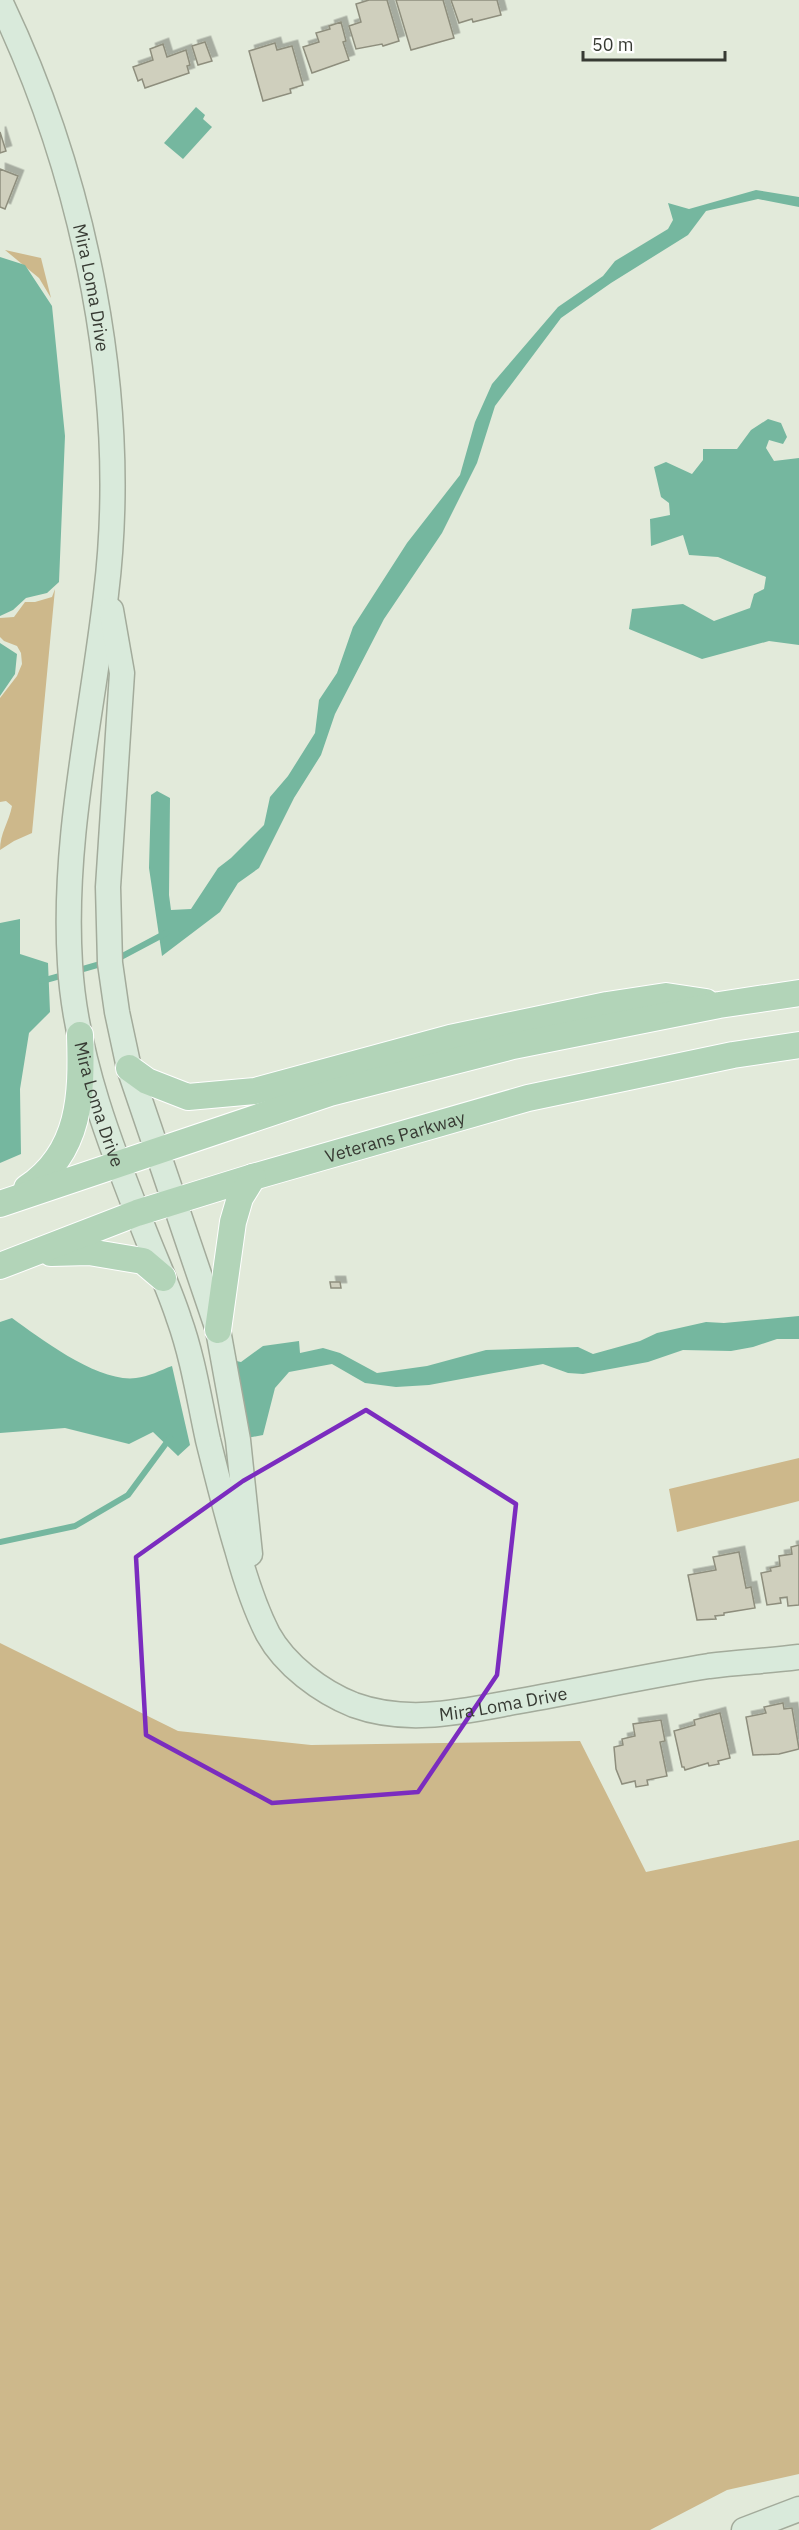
<svg xmlns="http://www.w3.org/2000/svg" width="799" height="2530" font-family="'IBM Plex Sans',sans-serif">
<style>
.green{fill:#cdb88b}
.water{fill:#75b79f}
.lines{fill:none;stroke-linecap:round;stroke-linejoin:round}
.stream{stroke:#75b79f;stroke-width:6}
.building{fill:#cfcfbd;stroke:#8e8e7d;stroke-width:1.5;filter:url(#shadow)}
.secondary-casing{stroke:#a3ab9b;stroke-width:27}
.primary-casing{stroke:#fff;stroke-width:28}
.secondary{stroke:#d9eadb;stroke-width:24}
.primary{stroke:#b2d4b8;stroke-width:26}
.marked{fill:none;stroke:#7b2cbf;stroke-width:4.5;stroke-linejoin:round}
.labels{text-anchor:middle;dominant-baseline:central;stroke-width:4.5;stroke-linejoin:round;paint-order:stroke}
.street-label{font-size:18px;fill:#373a33;stroke:#fff}
</style>
<defs>
<filter id="shadow"><feDropShadow dx="5.5" dy="-5.5" stdDeviation="0" flood-color="#0004"/></filter>
</defs>
<rect width="100%" height="100%" fill="#e2eada"/>
<path class="green" d="M5,250L41,258L51,298L39,278Z
M55,589L32,833L14,841L0,850C0,833 9,822 12,806L6,801L0,802V698L17,676L22,664L21,653L17,646L4,641L0,637V618L14,617L25,602H35L52,597Z
M799,1458V1501L677,1532L669,1489Z
M0,1643L178,1731L311,1745L580,1741L646,1872L799,1840V2474L727,2490L650,2530H0Z"/>
<path class="water" d="M196,107L205,115L203,119L212,127L183,159L164,143Z
M756,190L799,197V207L758,199L706,211L688,235L611,283L561,318L495,406L477,463L442,533L384,619L335,714L321,755L294,798L259,868L238,883L220,912L162,956L149,868L151,795L157,791L170,798L169,895L171,910L191,909L218,868L231,858L264,825L270,797L288,776L315,733L319,700L337,673L353,627L407,543L460,475L475,422L492,384L558,307L603,276L615,261L668,229L673,220L668,203L689,209Z
M0,257L25,265L52,306L65,436L59,582L47,593L26,598L13,610L0,616Z
M768,419L781,423L787,437L783,444L769,440L766,448L774,461L799,458V645L769,641L702,659L629,629L632,609L683,604L714,621L750,608L754,594L764,589L766,577L718,557L689,555L683,535L651,546L650,519L670,515L669,503L661,497L654,467L666,462L692,474L703,460V449H737L751,430Z
M0,643L17,654L15,674L0,696Z
M20,919V954L48,963L50,1012L29,1033L20,1089L21,1154L0,1163V923Z
M799,1316V1339H777L753,1347L731,1351L683,1350L648,1362L583,1374L568,1373L543,1364L429,1385L396,1387L365,1383L332,1364L289,1372L275,1388L263,1435L231,1441L213,1356L241,1362L263,1346L299,1341L300,1353L323,1348L340,1353L377,1373L427,1366L486,1350L578,1347L593,1354L640,1341L657,1333L706,1322L724,1323Z
M12,1318C41,1339 99,1383 136,1378C148,1377 161,1370 172,1366L190,1445L178,1456L153,1432L129,1444L65,1428L0,1433V1322Z"/>
<g class="lines">
<path class="stream" d="M117,959L166,933
M76,971L104,963
M42,981L67,974
M0,1542L75,1526L128,1495L170,1438"/>
</g>
<path class="building" d="M369,0H387L399,41L383,46L382,44L356,49L349,26L361,22L356,4Z
M396,0H443L454,38L411,50Z
M451,0H497L501,15L473,22L472,19L459,23Z
M341,22L346,41L343,42L349,60L312,73L303,47L319,42L316,33L330,29L329,26Z
M205,42L212,61L198,65L192,46Z
M275,43L277,50L292,46L303,85L290,89L291,93L263,101L249,51Z
M163,44L167,57L186,50L190,65L187,66L189,73L145,88L142,79L138,81L133,67L153,60L150,49Z
M0,132L6,151L0,153Z
M0,169L18,176L5,209L0,207Z
M330,1282H340L341,1288H331Z
M799,1545V1605L788,1606L787,1597L780,1598L781,1603L767,1605L761,1573L771,1571L770,1568L780,1566L779,1556L792,1554L791,1547Z
M739,1552L746,1588L751,1587L755,1608L724,1613V1615L715,1616L716,1619L697,1620L688,1575L716,1570L713,1557Z
M783,1703L784,1709L792,1708L799,1749L779,1754L753,1755L746,1717L766,1713L764,1707Z
M720,1713L730,1758L718,1761L719,1764L709,1766L708,1763L685,1770L684,1767H682L674,1731L695,1725L694,1720Z
M661,1720L665,1741L660,1742L667,1776L647,1780L648,1785L636,1787L635,1781L622,1784L616,1769L614,1747L623,1745L622,1739L635,1736L633,1724Z"/>
<g class="lines">
<defs>
<g id="secondary">
<path id="s1" d="M0,1C85,178 130,397 106,594C92,717 62,840 70,964C75,1056 112,1150 146,1235C157,1263 170,1291 179,1319C193,1358 199,1399 208,1440C217,1476 226,1513 237,1549C245,1578 254,1607 268,1634C285,1665 321,1692 354,1705C409,1725 464,1711 520,1701C583,1690 646,1676 709,1666C739,1662 769,1661 799,1657"/>
<path d="M111,610L122,673L108,887L110,963L117,1012L129,1068L218,1330L238,1440L250,1554"/>
<path d="M744,2530L799,2509"/>
</g>
<g id="primary">
<path d="M129,1068L147,1081L188,1097L255,1091L450,1038L607,1005L666,996L706,1002"/>
<path d="M27,1188C81,1152 82,1094 80,1035"/>
<path d="M0,1204L330,1093L513,1046L719,1005L799,993"/>
<path d="M51,1253L89,1252L143,1261L163,1278"/>
<path id="s2" d="M0,1266L137,1213L253,1177L528,1098L733,1055L799,1045"/>
<path d="M218,1330L233,1222L240,1198L253,1177"/>
</g>
</defs>
<use href="#secondary" class="secondary-casing"/>
<use href="#primary" class="primary-casing"/>
<use href="#secondary" class="secondary"/>
<use href="#primary" class="primary"/>
</g>
<path class="marked" d="M366,1410L516,1504L497,1675L418,1792L272,1803L146,1735L136,1557L243,1481Z"/>
<g class="labels">
<g class="street-label">
<text stroke="none"><textPath href="#s1" startOffset="302">Mira Loma Drive</textPath></text>
<text stroke="none"><textPath href="#s1" startOffset="1126">Mira Loma Drive</textPath></text>
<text stroke="none"><textPath href="#s2" startOffset="416">Veterans Parkway</textPath></text>
<text stroke="none"><textPath href="#s1" startOffset="1948">Mira Loma Drive</textPath></text>
</g>
</g>
<path d="M583 51v9h142v-9" fill="none" stroke="#373a33" stroke-width="3"/>
<text x="592" y="51" font-size="18" fill="#373a33" stroke="#ffffff" stroke-width="4.5" paint-order="stroke">50 m</text>
</svg>
